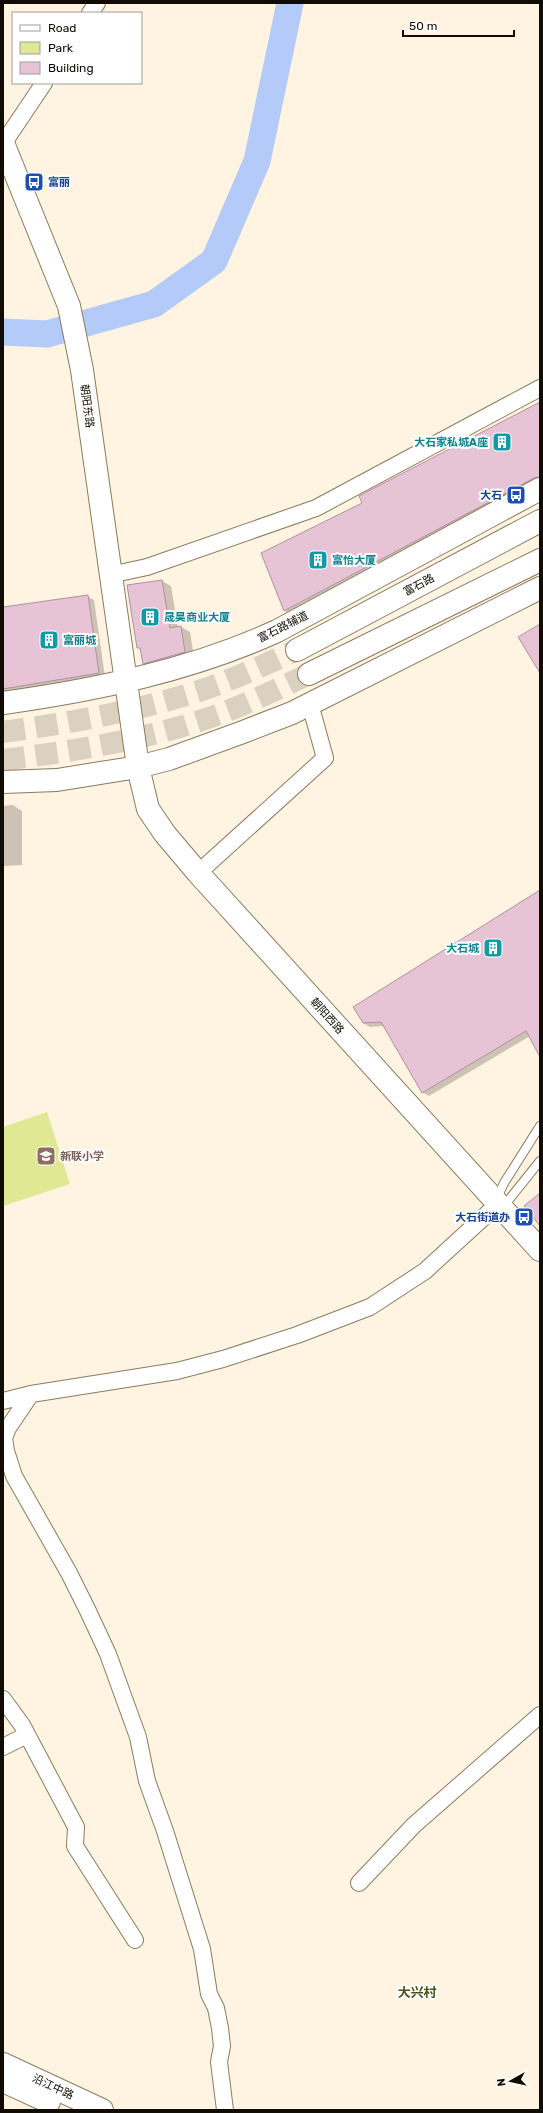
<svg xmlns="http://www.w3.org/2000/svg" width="543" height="2113" font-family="Rubik,'Noto Sans SC',sans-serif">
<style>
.green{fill:#e1e894}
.shadow{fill:#0003}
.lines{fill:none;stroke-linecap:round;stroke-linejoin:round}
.river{stroke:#b4caf8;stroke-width:27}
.building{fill:#e6c4d5;stroke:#b190a1}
.highway-tunnel{stroke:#dbd1c0;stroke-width:22;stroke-dasharray:22 11;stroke-linecap:butt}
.lane-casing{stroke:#8a7b5e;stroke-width:10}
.street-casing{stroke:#8a7b5e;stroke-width:18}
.secondary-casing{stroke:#8a7b5e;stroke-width:24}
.highway-casing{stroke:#8a7b5e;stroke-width:24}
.lane{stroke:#fff;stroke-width:8}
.street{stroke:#fff;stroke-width:16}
.secondary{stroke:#fff;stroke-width:22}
.highway{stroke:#fff;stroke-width:22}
.labels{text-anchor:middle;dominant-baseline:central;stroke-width:4;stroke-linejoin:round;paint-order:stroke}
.transit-label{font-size:11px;font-weight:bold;fill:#164399;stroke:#fff;text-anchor:end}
.street-label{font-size:11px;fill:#110c03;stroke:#fff}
.culture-label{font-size:11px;font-weight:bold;fill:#0d838f;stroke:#fff;text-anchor:start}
.education-label{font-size:11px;font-weight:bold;fill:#785e54;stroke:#fff;text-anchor:start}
.quarter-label{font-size:13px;font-weight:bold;fill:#4b5218;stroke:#fff}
</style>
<rect width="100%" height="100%" fill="#fff4e1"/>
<path class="green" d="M47,1112L70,1184L3,1206V1127Z"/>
<path class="shadow" d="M540,403V483L293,615L285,611L262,554L363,503Z
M162,581L171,586L178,628L181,627L190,632L194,657L153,668L144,663L142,650L138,647L128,586Z
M87,596L94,600L105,677L3,694V608Z
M13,805L22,811V865L3,866V806Z
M540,891V1055L530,1036L429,1096L422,1092L384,1026L370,1027L363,1023Z"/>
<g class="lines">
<path class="river" d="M3,332L47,334L154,304L214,261L257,161L290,3"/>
</g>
<path class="building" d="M540,402V477L534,478L284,611L261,553L362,503L359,496Z
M162,580L170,628L181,626L185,652L143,664L140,648H137L127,585Z
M88,595L99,673L3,689V607Z
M540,624V673L518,637Z
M540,890V1057L526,1031L422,1093L381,1022L363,1023L353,1007Z
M540,1193V1226L524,1206Z"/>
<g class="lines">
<path class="highway-tunnel" d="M3,732C70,723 138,711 202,690C235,679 266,664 297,650
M3,760C74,751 146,740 214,716C247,704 278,689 309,674"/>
<defs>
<path id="lane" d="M497,1198L504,1183L540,1126
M503,1207L540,1161"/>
<path id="street" d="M90,13L97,3
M3,144L44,83
M110,575L147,567L316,508L540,388
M198,873L325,758L310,704
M31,1394L8,1428L4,1438L6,1451L14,1476L69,1573L88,1611L108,1654L138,1737L147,1781L165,1831L202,1949L209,1994L216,2008L220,2028L222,2046L219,2062L225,2110
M3,1401L31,1394L177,1371L223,1359L297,1335L370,1307L425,1271L497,1205
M3,1699L22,1725L76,1827L75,1846L135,1940
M3,1747L27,1735
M359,1883L414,1825L540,1715"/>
<path id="secondary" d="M3,143L69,306L82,370L138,767L148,809L165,834L198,873L540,1250
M3,703C96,690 192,670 277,631L540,489
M3,782L57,780L138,767L169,759L243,732L292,713L540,588
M3,2064L102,2110
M3,2081L49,2102"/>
<path id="highway" d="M297,650L540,521
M309,674L540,560"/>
</defs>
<use href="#lane" class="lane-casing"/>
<use href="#street" class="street-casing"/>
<use href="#secondary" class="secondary-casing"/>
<use href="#highway" class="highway-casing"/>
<use href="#lane" class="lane"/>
<use href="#street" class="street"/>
<use href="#secondary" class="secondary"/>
<use href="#highway" class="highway"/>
</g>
<defs>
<symbol id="bus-square" viewBox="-11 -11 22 22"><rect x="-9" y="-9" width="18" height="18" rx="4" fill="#1a4fb4" stroke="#fff"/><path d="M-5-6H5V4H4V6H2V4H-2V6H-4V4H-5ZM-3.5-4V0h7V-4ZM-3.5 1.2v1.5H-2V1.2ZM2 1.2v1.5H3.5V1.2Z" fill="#fff"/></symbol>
<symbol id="building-square" viewBox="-11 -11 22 22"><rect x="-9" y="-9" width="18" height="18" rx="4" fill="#0f9aa8" stroke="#fff"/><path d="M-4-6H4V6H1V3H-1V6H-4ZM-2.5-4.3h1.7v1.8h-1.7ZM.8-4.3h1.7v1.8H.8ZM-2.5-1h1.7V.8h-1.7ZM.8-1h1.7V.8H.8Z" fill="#fff"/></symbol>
<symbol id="school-square" viewBox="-11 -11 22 22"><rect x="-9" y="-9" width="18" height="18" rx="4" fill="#8d6e63" stroke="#fff"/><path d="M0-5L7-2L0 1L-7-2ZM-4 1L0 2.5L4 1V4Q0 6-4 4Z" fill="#fff"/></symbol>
</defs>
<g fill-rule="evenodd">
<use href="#bus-square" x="23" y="171" width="22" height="22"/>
<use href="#building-square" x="491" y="431" width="22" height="22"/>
<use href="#bus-square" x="505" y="484" width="22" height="22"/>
<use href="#building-square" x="307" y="549" width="22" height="22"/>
<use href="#building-square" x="139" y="606" width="22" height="22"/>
<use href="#building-square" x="38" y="629" width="22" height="22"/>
<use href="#building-square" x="482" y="937" width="22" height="22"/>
<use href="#school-square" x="35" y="1145" width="22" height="22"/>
<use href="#bus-square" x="513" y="1206" width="22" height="22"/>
</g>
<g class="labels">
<g class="transit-label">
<text x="48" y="182" text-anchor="start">富丽</text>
<text x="502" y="495">大石</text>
<text x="510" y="1217">大石街道办</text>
</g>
<g class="street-label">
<text transform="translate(87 406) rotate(82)">朝阳东路</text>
<text transform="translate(419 585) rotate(-28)">富石路</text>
<text transform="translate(283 627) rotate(-27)">富石路辅道</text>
<text transform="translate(327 1016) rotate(48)">朝阳西路</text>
<text transform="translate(53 2087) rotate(25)">沿江中路</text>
</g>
<g class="culture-label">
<text x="488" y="442" text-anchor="end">大石家私城A座</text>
<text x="332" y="560">富怡大厦</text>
<text x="164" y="617">晟昊商业大厦</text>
<text x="63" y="640">富丽城</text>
<text x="479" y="948" text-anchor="end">大石城</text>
</g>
<g class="education-label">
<text x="60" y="1156">新联小学</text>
</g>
<g class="quarter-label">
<text x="417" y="1992">大兴村</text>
</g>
</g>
<rect width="543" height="2113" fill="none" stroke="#110c03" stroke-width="8"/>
<rect x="12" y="12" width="130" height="72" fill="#ffffff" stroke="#a09e9a"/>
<rect x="20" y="25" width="20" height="6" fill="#ffffff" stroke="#a09e9a"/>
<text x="48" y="32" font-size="12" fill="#110c03">Road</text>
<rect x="20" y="42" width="20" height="12" fill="#e1e894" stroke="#a09e9a"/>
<text x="48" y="52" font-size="12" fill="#110c03">Park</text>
<rect x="20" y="62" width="20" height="12" fill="#e6c4d5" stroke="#a09e9a"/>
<text x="48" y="72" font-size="12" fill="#110c03">Building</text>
<g transform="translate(511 2081) rotate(262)" stroke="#ffffff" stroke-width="3" paint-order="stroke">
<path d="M0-3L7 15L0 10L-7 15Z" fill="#110c03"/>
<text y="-6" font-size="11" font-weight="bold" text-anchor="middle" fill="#110c03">N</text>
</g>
<path d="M403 30v6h111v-6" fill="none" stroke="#110c03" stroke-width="2"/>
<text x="409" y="30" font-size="12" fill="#110c03" stroke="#ffffff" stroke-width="3" paint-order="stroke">50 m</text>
</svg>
